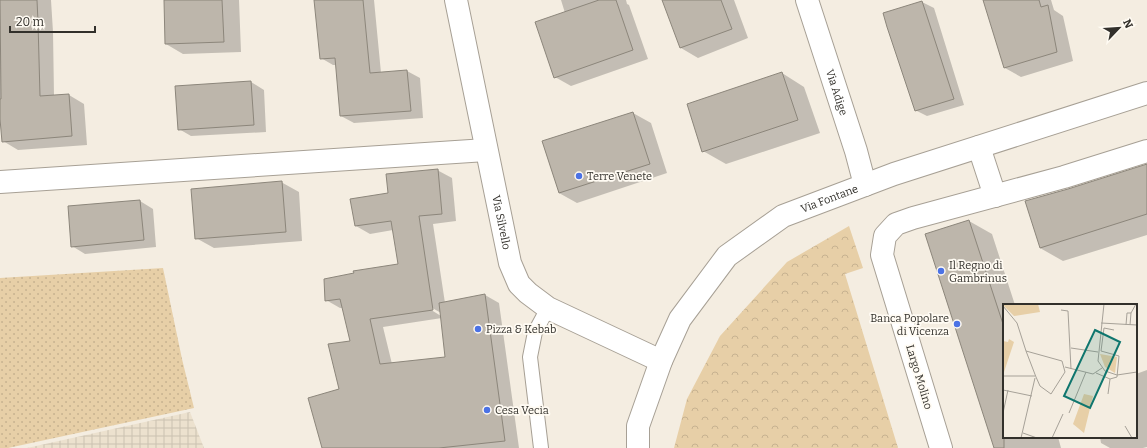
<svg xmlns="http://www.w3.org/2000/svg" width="1147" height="448" font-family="Bitter,serif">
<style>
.industrial{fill:url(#industrial-grid)}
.grass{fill:url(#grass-dots)}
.park{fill:url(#park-crowns)}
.shadow{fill:#0003;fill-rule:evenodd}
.building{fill:#bdb6ab;stroke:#8c867b}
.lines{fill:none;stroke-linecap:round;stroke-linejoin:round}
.service-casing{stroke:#a7a095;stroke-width:16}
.minor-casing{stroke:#a7a095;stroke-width:24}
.tertiary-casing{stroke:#a7a095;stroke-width:24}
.service{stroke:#fff;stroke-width:14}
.minor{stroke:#fff;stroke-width:22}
.tertiary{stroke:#fff;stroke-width:22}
.poi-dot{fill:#4b72e5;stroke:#fffbf3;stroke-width:1.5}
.labels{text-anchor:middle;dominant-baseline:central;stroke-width:3.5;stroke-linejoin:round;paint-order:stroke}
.street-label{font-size:11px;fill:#32302b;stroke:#fffbf3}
.poi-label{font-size:11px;fill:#32302b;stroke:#fffbf3;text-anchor:start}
.inset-road{fill:none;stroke:#a6a198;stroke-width:1}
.view{fill:#0f766e;fill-opacity:0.15;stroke:#0f766e;stroke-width:2}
.inset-edge{fill:none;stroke:#32302b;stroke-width:2}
</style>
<defs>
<pattern id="industrial-grid" width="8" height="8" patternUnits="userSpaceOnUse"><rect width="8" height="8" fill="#ece1ce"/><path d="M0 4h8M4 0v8" fill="none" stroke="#cbc1b1"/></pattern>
<pattern id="grass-dots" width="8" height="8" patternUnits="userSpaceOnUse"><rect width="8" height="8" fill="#e7cfa7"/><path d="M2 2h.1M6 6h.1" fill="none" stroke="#c7b290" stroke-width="1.8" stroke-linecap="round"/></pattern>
<pattern id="park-crowns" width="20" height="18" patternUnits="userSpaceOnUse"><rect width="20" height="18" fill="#e7cfa7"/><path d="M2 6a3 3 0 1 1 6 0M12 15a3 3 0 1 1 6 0" fill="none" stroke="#c7b290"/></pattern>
</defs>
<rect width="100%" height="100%" fill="#f4ede1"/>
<path class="industrial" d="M190,412L204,448H27Z"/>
<path class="grass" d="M163,268L182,359L194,408L8,448H0V278Z"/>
<path class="park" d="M849,226L863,268L845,274L898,448H674L687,399L720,336L787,262Z"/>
<path class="shadow" d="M0,0H51L53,32L54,96L69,95L84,104L87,145L18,150L3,141L0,105Z
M165,0H239L241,52L183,54L166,44Z
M315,0H374L381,73L407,71L420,78L423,118L354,123L341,116L337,65H333L321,58Z
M561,0H626L627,4L629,5L648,59L571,86L555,77L565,13Z
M663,0H734L748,38L698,58L681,48Z
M984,0H1051L1054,10L1063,16L1073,61L1021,77L1005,68Z
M922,2L934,8L964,105L927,116L915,110L885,14Z
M782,73L804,87L820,133L726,164L703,151Z
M251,82L264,90L266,132L191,136L179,129Z
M633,113L651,123L667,173L577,203L559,193L543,142Z
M1147,165V235L1063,261L1040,248Z
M437,170L452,178L456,221L433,224L445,303L485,295L499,303L519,448H323L340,390L351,342L343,308H340L326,300L399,265L393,230L370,234L356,226L389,193ZM429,306L441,313V316L428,308ZM442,318L446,358L392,364L383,327Z
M281,182L299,192L302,241L214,248L196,238Z
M140,201L153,209L156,247L85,254L72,246Z
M969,221L992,234L1015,305H1004V437H1058L1061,448H995Z
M1147,370V447L1143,448H1110L1101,443L1100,437H1136V374Z"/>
<path class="building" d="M0,0H37L38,22L40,96L69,94L72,136L2,142L0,119V99H1Z
M164,0H222L224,42L165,44Z
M314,0H363L370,73L407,70L411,111L340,116L335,58L320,59Z
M599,0H616L633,50L554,78L535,22Z
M662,0H721L732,29L680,48Z
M983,0H1039L1041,7L1048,5L1057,52L1004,68Z
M922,1L954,99L915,111L887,27L883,13Z
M782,72L798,120L702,152L687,104Z
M251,81L254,125L178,130L175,86Z
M633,112L650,164L559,193L542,141Z
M1147,164V214L1040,248L1025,201L1068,189Z
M438,169L442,214L419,216L433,310L370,319L380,364L445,357L439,303L485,294L505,441L439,448H322L308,398L339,389L328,344L350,341L340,299L325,301L324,279L354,273L353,271L398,264L391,221L355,226L350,199L388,193L386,174Z
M282,181L286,232L195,239L191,189Z
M140,200L144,240L71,247L68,206Z
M969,220L1004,327V448H994L925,234Z"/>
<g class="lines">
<defs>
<path id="service" d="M541,448L530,357L535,332L548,308"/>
<g id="minor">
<path id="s1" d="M456,0L510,263L519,284L528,293L548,308L661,361"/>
<path id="s2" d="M807,0L856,151L865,185"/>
<path d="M979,147L995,196"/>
<path d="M0,182L486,150"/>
<path d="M941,448L882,255L885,236L896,224L913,218L1064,177L1147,151"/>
</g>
<g id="tertiary">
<path id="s3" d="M638,448V426L661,361L680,319L727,256L783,216L894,174L1147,93"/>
</g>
</defs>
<use href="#service" class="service-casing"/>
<use href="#minor" class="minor-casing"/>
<use href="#tertiary" class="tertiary-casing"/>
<use href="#service" class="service"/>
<use href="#minor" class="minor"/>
<use href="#tertiary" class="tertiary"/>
</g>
<g class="poi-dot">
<circle cx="579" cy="176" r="4"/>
<circle cx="941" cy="271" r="4"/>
<circle cx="957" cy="324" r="4"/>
<circle cx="478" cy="329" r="4"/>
<circle cx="487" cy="410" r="4"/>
</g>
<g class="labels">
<g class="street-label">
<text stroke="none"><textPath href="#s2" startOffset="97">Via Adige</textPath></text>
<text stroke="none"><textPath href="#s3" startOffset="334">Via Fontane</textPath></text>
<text stroke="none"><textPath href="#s1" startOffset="227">Via Silvello</textPath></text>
<text transform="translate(919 377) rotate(73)">Largo Molino</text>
</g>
<g class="poi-label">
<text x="587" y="176">Terre Venete</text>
<text x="949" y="265">Il Regno di<tspan x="949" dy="13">Gambrinus</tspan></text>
<text x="949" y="318" text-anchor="end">Banca Popolare<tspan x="949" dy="13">di Vicenza</tspan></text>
<text x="486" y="329">Pizza &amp; Kebab</text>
<text x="495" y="410">Cesa Vecia</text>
</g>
</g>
<g transform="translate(1003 304)">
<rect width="134" height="134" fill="#f4ede1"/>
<path d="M35,0L37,8L11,12L0,1ZM81,90L90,92L81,129L70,120Z" fill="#e7cfa7"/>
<path d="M6,35L11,38L0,71V37L5,38ZM97,50L114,53L112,69L102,63Z" fill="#e7cfa7"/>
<path class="inset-road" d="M101,0L95,57L102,67L114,71L134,68M0,2L14,19L23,47L33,73L37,82L48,90L62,68L59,57L23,47M58,6L65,7L68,65M98,19L134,21M123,21L124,9H128M127,21L128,9L133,0M68,44L95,48M62,63L90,70L99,64M93,69L107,75L114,73L116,52L98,47L101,24L111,26M0,72H32M0,86L29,92M105,90L107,75M0,109L5,86M66,109L83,68M122,122L129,134M20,129L34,134M18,134L32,74M49,134L60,110"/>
<path class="view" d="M92,26L117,38L87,104L61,92Z"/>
<rect width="134" height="134" class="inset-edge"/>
</g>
<g transform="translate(1119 28) rotate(65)" stroke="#fffbf3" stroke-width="3" paint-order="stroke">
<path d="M0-3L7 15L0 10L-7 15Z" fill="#32302b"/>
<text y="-6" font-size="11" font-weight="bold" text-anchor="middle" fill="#32302b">N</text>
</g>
<path d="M10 26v6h85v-6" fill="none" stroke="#32302b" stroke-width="2"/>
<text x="16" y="26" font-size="12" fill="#32302b" stroke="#fffbf3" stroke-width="3" paint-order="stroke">20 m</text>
</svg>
